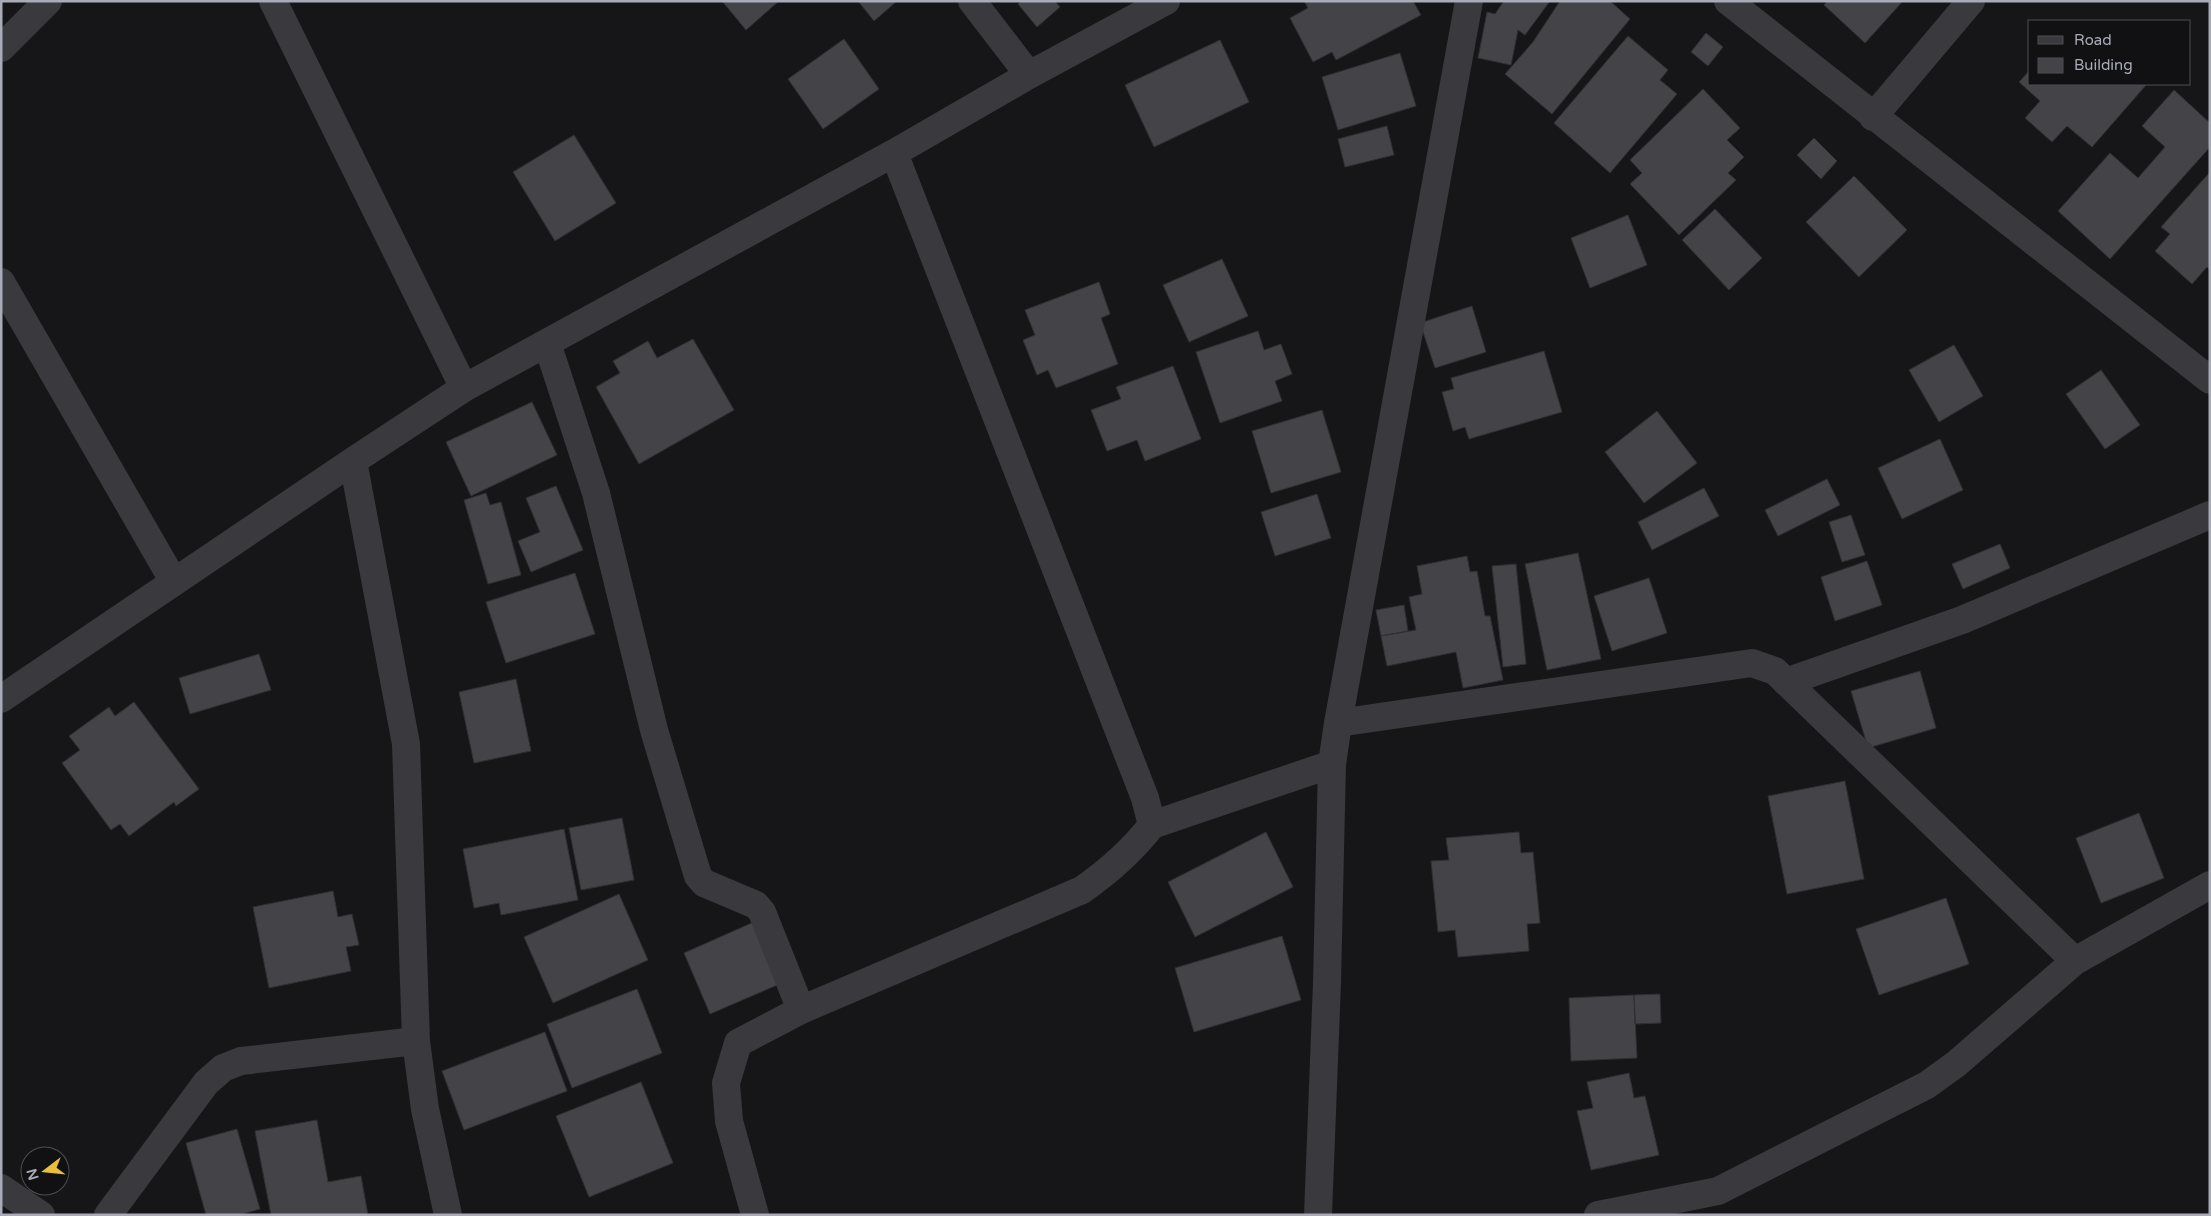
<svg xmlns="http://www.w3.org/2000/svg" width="2211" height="1216" font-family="'Varela Round',sans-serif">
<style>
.building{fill:#434348;stroke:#303034}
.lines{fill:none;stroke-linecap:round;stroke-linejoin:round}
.street{stroke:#39393e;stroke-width:28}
</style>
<rect width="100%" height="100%" fill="#161618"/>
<path class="building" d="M722,1H779L746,30Z
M858,1H897L874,21Z
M1021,1H1055L1060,7L1037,27L1018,4Z
M1304,1H1413L1421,15L1336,60L1332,52L1313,62L1290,18L1308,8Z
M1504,1H1550L1525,35L1518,30L1511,65L1478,58L1487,12L1495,14Z
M1560,1H1610L1630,19L1552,114L1505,74L1533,42Z
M1827,1H1903L1865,43L1824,5Z
M1706,33L1723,47L1708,66L1691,52Z
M1628,36L1668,70L1660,80L1677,94L1610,173L1554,123Z
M844,39L879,89L823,129L788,79Z
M1220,40L1249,102L1154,147L1125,85Z
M1400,53L1416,106L1338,130L1322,77Z
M2030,70V84H2147L2092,147L2067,126L2052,142L2025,118L2040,101L2019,82Z
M1703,89L1740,128L1727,140L1744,157L1728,173L1736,180L1679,235L1630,184L1642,173L1630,160Z
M2174,90L2210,123V147L2110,259L2058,211L2110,153L2138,178L2165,147L2142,126Z
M1387,126L1394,155L1345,167L1338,139Z
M574,135L616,203L555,241L513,172Z
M1814,138L1837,161L1821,179L1797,155Z
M2210,172V270L2207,267L2192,284L2155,251L2170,234L2161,227Z
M1854,176L1907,230L1859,277L1806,222Z
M1715,209L1762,258L1729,290L1682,240Z
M1628,215L1647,265L1590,288L1571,238Z
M1222,259L1248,316L1189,342L1163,285Z
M1099,282L1110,314L1101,318L1118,364L1056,388L1048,370L1037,375L1023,340L1035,335L1025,310Z
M1472,306L1486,352L1435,368L1420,323Z
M1258,331L1264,350L1281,344L1292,374L1275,381L1282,401L1220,423L1196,352Z
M693,339L734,410L639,464L596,387L620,373L613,361L648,341L657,358Z
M1954,345L1983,396L1939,422L1909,370Z
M1544,351L1562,412L1469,439L1465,427L1453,431L1442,392L1454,389L1451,378Z
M1173,366L1201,439L1145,461L1137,440L1107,451L1091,410L1121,399L1116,387Z
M2101,370L2140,425L2105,449L2066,394Z
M532,402L557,455L471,496L446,442Z
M1322,410L1341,472L1271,493L1252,431Z
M1657,411L1697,463L1644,503L1605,452Z
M1940,439L1963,490L1902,519L1878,468Z
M1827,479L1840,505L1778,536L1765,510Z
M556,486L583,550L531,572L518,541L540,532L526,498Z
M1704,488L1719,516L1652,550L1638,522Z
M486,493L490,505L501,502L521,575L488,584L464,500Z
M1317,494L1331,538L1275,556L1261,512Z
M1851,515L1865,555L1842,562L1829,522Z
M2000,544L2010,568L1963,589L1952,564Z
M1578,553L1601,659L1547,670L1525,564Z
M1467,556L1470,572L1477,571L1485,616H1490L1503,680L1463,688L1456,652L1387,666L1381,636L1416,630L1409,597L1422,594L1417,566Z
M1867,561L1882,605L1835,621L1821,577Z
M1516,564L1526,664L1503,667L1492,566Z
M575,573L595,634L506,663L486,602Z
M1649,578L1667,633L1612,651L1594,596Z
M1404,605L1408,631L1381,636L1376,610Z
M259,654L271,690L190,714L179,678Z
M1920,671L1936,728L1868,748L1851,691Z
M516,679L531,751L474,763L459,692Z
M134,702L199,789L176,806L174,802L129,836L120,824L111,830L62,763L80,750L69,736L109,707L115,716Z
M1845,781L1864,879L1787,894L1768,796Z
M2139,813L2164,878L2101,903L2076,838Z
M622,818L634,880L581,890L569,828Z
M564,829L578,900L501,915L499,903L474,908L463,849Z
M1266,832L1293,887L1195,937L1168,882Z
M1519,832L1521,853L1533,852L1540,923L1527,924L1529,951L1458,957L1455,930L1438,932L1431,861L1449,860L1446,838Z
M333,891L338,917L352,914L359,945L346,947L351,971L269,988L253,907Z
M619,894L648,960L553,1003L524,937Z
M1946,898L1969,964L1879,995L1856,929Z
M754,922L782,983L710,1014L684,953Z
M1282,936L1301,1000L1194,1032L1175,968Z
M637,989L662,1053L572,1088L547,1024Z
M1660,994L1661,1023L1635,1024L1634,995Z
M1634,995L1637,1058L1571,1061L1569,998Z
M545,1032L567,1091L464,1130L442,1071Z
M1629,1073L1634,1098L1645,1096L1659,1155L1591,1170L1577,1111L1593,1108L1587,1082Z
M641,1082L673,1163L589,1197L556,1116Z
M317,1120L328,1182L361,1176L368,1215H271L255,1131Z
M237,1129L260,1209L239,1215H206L186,1143Z"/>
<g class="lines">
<path class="street" d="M273,1L464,388
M972,1L1029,75
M1728,1L2210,380
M1,48L48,1
M1873,117L1971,1
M894,153L1145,798L1152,825
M1,282L174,582
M547,343L596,493L654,730L698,876L704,883L756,905L762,912L801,1010
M353,461L406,744L416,1041L425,1109L448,1215
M1786,682L1962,620L2210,515
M1,699L353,461L464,388L894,153L1029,75L1166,1
M1338,723L1752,663L1775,671L2075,961
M1,1188L41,1215
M108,1215L206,1083L223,1068L241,1061L416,1041
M755,1215L729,1121L726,1083L738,1043L801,1010L1082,890C1109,871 1132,851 1152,825L1332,764
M1318,1215L1327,983L1332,764L1338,723L1469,1
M1598,1215L1718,1191L1927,1085L1956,1064L2075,961L2210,885"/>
</g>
<rect width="2211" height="1216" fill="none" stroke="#a9acb7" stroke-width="5"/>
<rect x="2028" y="20" width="162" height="65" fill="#111113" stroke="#4e4f55"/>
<rect x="2038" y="36" width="25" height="8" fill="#39393e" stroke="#4e4f55"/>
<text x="2074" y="45" font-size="15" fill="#a9acb7">Road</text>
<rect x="2038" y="58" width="25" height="15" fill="#434348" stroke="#4e4f55"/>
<text x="2074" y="70" font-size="15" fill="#a9acb7">Building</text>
<g transform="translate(45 1171) rotate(254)"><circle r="24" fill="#111113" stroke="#4e4f55"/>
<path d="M0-4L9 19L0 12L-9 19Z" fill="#e9be3d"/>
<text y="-8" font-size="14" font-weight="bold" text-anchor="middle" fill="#a9acb7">N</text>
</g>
</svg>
